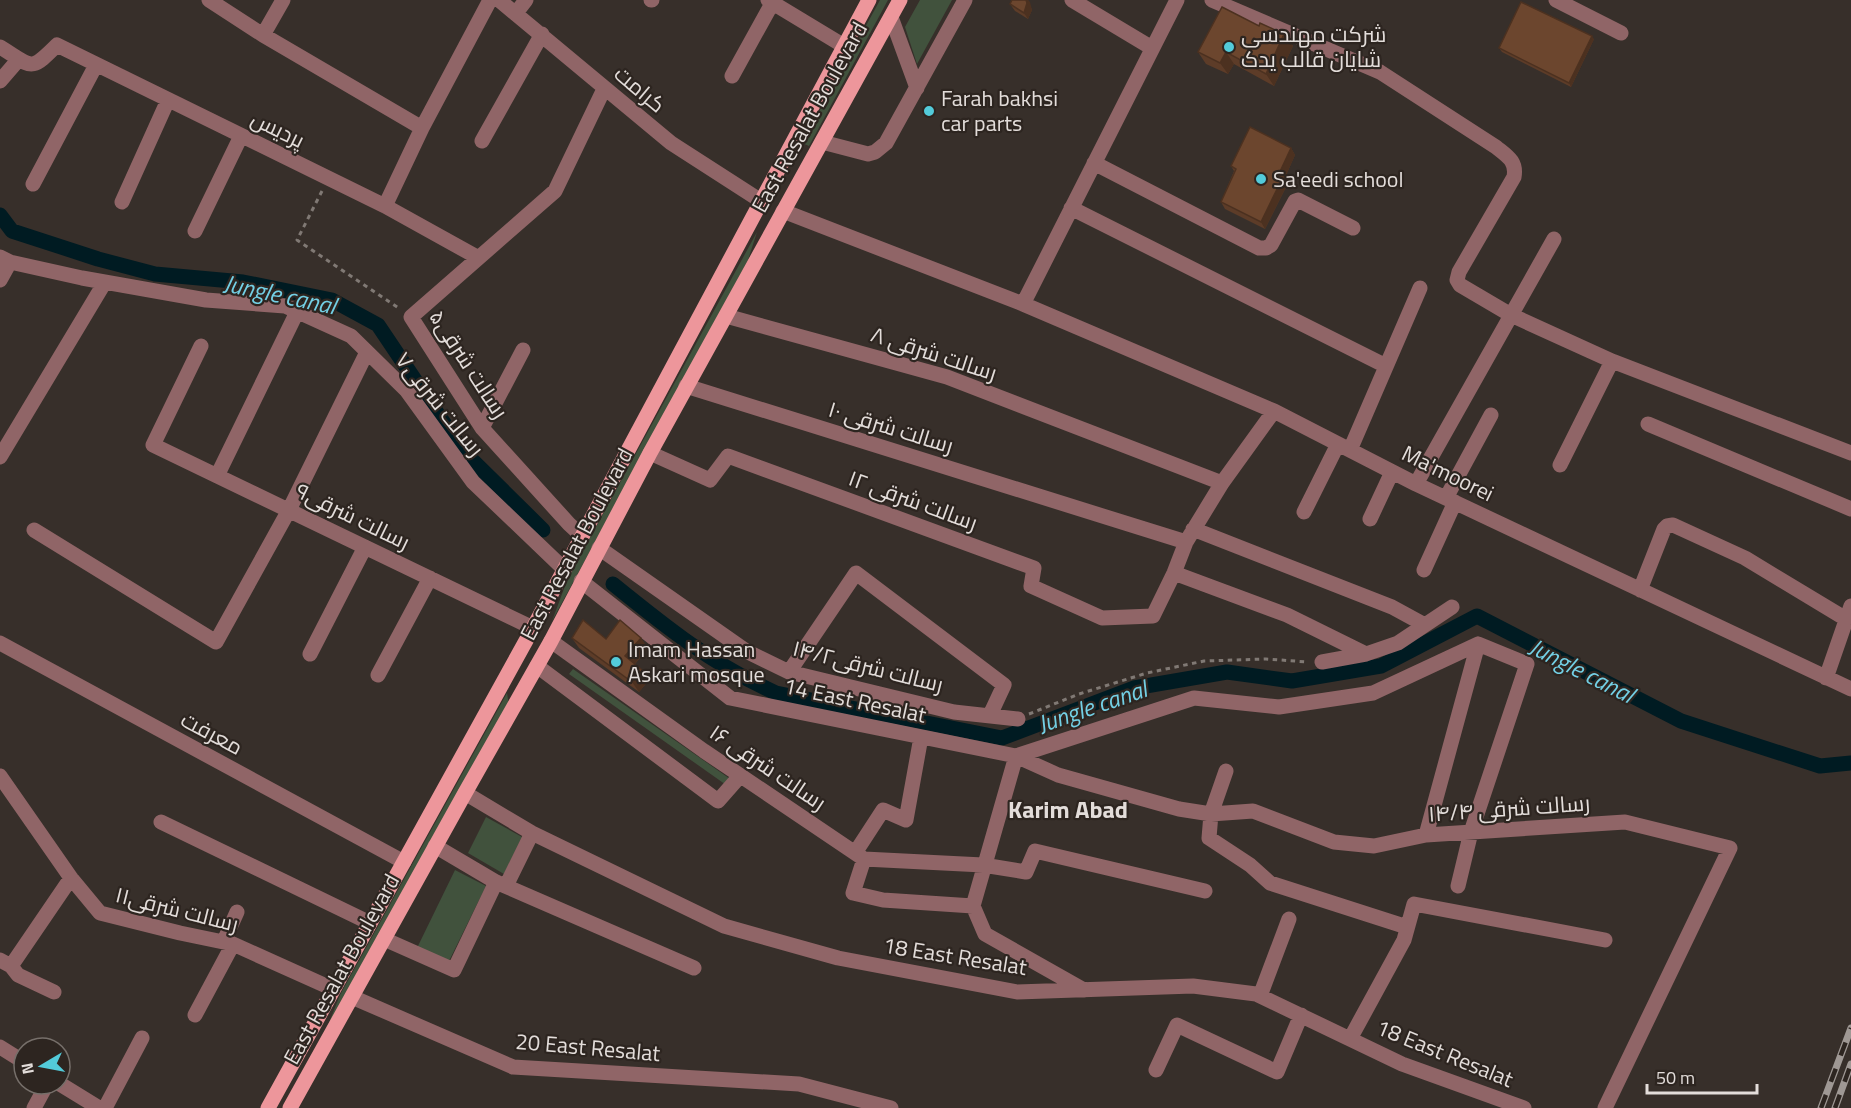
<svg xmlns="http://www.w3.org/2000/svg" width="1851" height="1108" font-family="'Titillium Web',Cairo,sans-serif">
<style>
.green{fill:#41523d}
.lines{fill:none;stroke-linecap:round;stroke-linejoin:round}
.canal{stroke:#001b22;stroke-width:15}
.path{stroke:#807974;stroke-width:3;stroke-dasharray:4.5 4.5;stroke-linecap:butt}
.minor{stroke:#906567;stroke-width:15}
.major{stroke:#ed969b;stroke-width:15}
.rail-casing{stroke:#9f9894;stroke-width:7}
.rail{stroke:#2d2520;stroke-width:4.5;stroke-dasharray:14;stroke-linecap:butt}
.wall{fill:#5d3c28}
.shaded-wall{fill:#4c3120}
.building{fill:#6c462e;stroke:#4c3120;stroke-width:1.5}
.poi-dot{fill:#53cbda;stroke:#2d2520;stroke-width:2}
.labels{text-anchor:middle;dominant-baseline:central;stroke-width:4.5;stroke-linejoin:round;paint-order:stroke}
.poi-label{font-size:22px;fill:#e3ddda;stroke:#2d2520;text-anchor:start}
.street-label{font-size:22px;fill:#e3ddda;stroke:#2d2520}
.water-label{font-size:24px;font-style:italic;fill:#73d0e5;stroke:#2d2520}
.neighbourhood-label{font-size:24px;font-weight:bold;fill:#e3ddda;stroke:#2d2520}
</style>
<rect width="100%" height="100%" fill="#372f2a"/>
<path class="green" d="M880,0H888L809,146L802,143Z
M920,0H952L917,64L905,27Z
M757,232L748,260L552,621L568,578Z
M573,669L733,781L729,787L569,674Z
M507,693L509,705L321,1043L340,995Z
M486,817L522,837L504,874L468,853Z
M455,870L486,886L449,961L417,948Z"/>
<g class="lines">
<path class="canal" d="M0,215L12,231L98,259L155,274L243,282L332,300L378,325L462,450L543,530
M613,584C666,627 713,665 776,693L1002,738L1134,688L1227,672L1292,681L1381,666L1477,616L1681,721L1820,766L1851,763"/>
<path class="path" d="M322,191L297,240L400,309
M1029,714L1079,694L1147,673L1204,661L1266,659L1308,662"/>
<path class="minor" d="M209,0L263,35L422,128
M499,0L671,143L761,201
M651,0H652
M768,0L844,46
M1072,0L1152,48
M1212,0L1380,72L1496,147C1507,156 1517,161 1514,177L1459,272L1457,280L1460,285L1511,315L1612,361L1851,453
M1556,0L1621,33
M516,13L526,0
M891,17L917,88
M263,35L283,0
M0,47C33,67 29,73 57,45L385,206L477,257
M732,76L774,0
M0,81L19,59
M482,141L542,34
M822,142L868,154L875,152L886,143L965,0
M1094,163L1259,248H1266L1271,245L1295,201L1298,200L1353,228
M33,184L96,65
M122,202L168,100
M385,206L422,128L490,0
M1071,208L1386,366
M783,211L1023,304L1274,411L1416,484L1851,689
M195,231L241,136
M0,257L10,262L82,278L206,300L285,306L351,336L407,391L473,482L564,569
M0,280L10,262
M1023,304L1177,0
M726,316L947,377L1222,483
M201,346L153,445L533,628
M686,386L1186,542
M1648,424L1851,509
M482,428L523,350
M1350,450L1420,288
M650,453L710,480L728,456L1034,568L1031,586L1102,618L1153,616L1174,573L1186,542L1222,483L1274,411
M0,457L105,282
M1560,465L1612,361
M217,476L297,312
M1416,484L1554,239
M1446,498L1491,415
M1304,512L1338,444
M1370,519L1392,472
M1193,529L1392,607L1425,625
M34,530L216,642L289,510L367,352
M582,536L569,524L482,428L411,317L555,191L604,89
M599,548L746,651L789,672L954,712L1018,719
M1424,570L1455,502
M1174,573L1287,615L1366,654
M581,581L730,698L1016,756L1058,775L1179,809L1211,814L1253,811L1334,842L1374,846L1426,835L1625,822L1730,848L1605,1108
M1640,590L1664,529L1667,526L1673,525L1745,558L1846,619
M551,641L704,751L864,859L983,865L1026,872L1035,851L1205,891
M0,643L404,862
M310,654L365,547
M1322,662L1366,654L1398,643L1452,607
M537,666L718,801L740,776
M789,672L856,573L1004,685L990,715
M378,675L430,578
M1826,678L1851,606
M1016,756L1194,698L1279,707L1373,693L1478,644L1527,664L1471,832L1458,886
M1226,771L1211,814L1209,838L1250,865L1270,883L1407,927
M0,776L71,878L100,913L180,933L233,944L333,989
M465,793L532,833L724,926L838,958L1017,992L1193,986L1256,994L1402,1064L1524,1108
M161,822L370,923
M1426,835L1478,644
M435,846L496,882L694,968
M855,853L883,810L906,820L921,737
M864,859L853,893L883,900L973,906L1016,756
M506,886L532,833
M973,906L985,934L1084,990
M384,939L454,970L496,882
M224,941L237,912
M0,960L11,966L18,975L54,992
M11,966L71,878
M1260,996L1289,919
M352,997L513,1067L799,1084L891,1108
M195,1015L233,944
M1350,1039L1404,940L1414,904L1605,940
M0,1047L24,1062
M1156,1070L1177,1025L1277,1072L1301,1015
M60,1084L99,1108
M34,1108L47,1084
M105,1108L142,1038"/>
<path class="major" d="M268,1108L533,628L869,0
M290,1108L465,793L551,641L650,453L900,0"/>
<defs>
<path id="rail" d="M1821,1108L1851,1028
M1835,1108L1851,1064"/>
</defs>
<use href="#rail" class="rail-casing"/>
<use href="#rail" class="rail"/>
</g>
<path class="wall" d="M1012,0H1028L1032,10L1028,19L1015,11L1010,4Z
M1259,26L1284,34L1293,46L1274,86L1234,64L1228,74L1206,64L1198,52Z
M1594,39L1571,87L1502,52L1499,48Z
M1291,148L1295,155L1283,182L1286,187L1265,229L1225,209L1221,202L1234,171L1231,166Z
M572,638L606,639L648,648L635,664L642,670L649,680L639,692L579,648Z"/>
<path class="shaded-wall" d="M1026,0H1028L1030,2L1032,10L1028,19L1024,13Z
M1284,34L1293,46L1274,86L1266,74Z
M1592,36L1594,39L1571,87L1569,83Z
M1226,52L1234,64L1228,74L1220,63Z
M1291,148L1295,155L1283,182L1286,187L1265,229L1261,222L1278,176Z
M641,638L648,648L633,666L625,656Z
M642,670L649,680L639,692L632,682Z"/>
<path class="building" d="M1012,0H1026L1027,3L1024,13L1010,4Z
M1521,2L1592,36L1569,83L1499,48Z
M1222,7L1259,26L1260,23L1284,34L1266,74L1226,52L1220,63L1198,52Z
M1250,127L1291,148L1278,176L1281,181L1261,222L1221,202L1236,169L1231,166Z
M583,620L606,639L620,620L641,638L625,656L642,670L632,682L572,638Z"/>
<g class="poi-dot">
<circle cx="1229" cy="47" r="6"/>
<circle cx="929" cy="111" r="6"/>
<circle cx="1261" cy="179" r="6"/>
<circle cx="616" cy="662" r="6"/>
</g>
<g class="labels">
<g class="poi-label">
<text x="1241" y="34">شرکت مهندسی<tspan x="1241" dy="25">شایان قالب یدک</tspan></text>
<text x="941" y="98">Farah bakhsi<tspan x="941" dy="25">car parts</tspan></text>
<text x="1273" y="179">Sa'eedi school</text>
<text x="628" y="649">Imam Hassan<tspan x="628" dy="25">Askari mosque</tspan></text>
</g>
<g class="street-label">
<text transform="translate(640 89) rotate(40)">کرامت</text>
<text transform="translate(809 117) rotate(-61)">East Resalat Boulevard</text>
<text transform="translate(278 129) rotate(26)">پردیس</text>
<text transform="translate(934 353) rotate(18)">رسالت شرقی ۸</text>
<text transform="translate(469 364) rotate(57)">رسالت شرقی۵</text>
<text transform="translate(440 404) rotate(51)">رسالت شرقی۷</text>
<text transform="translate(891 427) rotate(17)">رسالت شرقی ۱۰</text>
<text transform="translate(1448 473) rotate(26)">Ma'moorei</text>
<text transform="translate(913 500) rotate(20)">رسالت شرقی ۱۲</text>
<text transform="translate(353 516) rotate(26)">رسالت شرقی۹</text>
<text transform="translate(576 544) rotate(-62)">East Resalat Boulevard</text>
<text transform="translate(868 666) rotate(14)">رسالت شرقی۱۴/۲</text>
<text transform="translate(855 700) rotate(12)">14 East Resalat</text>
<text transform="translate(212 733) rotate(28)">معرفت</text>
<text transform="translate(768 767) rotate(34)">رسالت شرقی ۱۶</text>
<text transform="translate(1509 808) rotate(-4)">رسالت شرقی ۱۴/۴</text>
<text transform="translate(177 909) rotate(14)">رسالت شرقی۱۱</text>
<text transform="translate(955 956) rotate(9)">18 East Resalat</text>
<text transform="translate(341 969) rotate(-61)">East Resalat Boulevard</text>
<text transform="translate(588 1047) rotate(5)">20 East Resalat</text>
<text transform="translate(1445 1053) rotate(22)">18 East Resalat</text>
</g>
<g class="water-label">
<text transform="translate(280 294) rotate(12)">Jungle canal</text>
<text transform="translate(1582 670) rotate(27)">Jungle canal</text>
<text transform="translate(1092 706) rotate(-19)">Jungle canal</text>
</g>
<g class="neighbourhood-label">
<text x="1068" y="809">Karim Abad</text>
</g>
</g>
<g transform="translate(42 1066) rotate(260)"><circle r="28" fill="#2d2520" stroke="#766f6a" stroke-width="1.5"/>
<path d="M0-4.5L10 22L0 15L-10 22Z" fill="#53cbda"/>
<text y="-9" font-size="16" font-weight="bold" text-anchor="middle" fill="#e3ddda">N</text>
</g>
<path d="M1647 1084v9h110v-9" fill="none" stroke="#e3ddda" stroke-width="3"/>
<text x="1656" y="1084" font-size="18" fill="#e3ddda" stroke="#2d2520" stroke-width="4.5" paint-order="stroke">50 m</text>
</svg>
